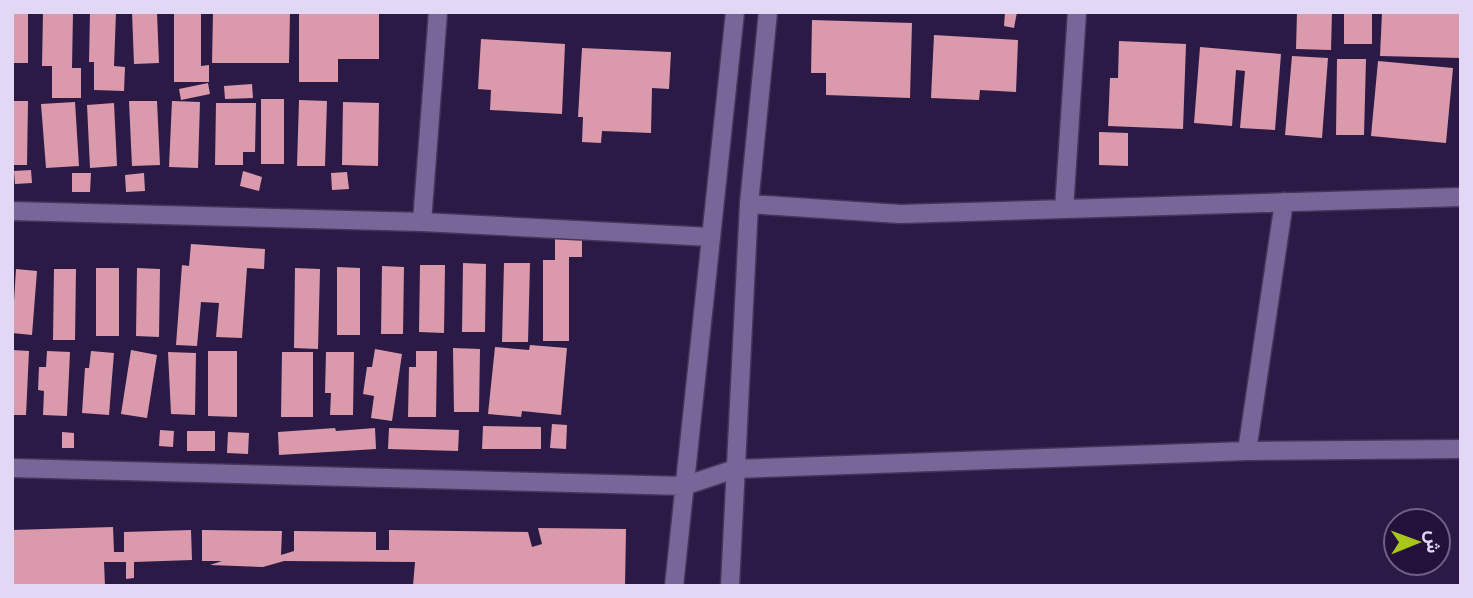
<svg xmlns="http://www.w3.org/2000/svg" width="1473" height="598" font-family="'PT Sans',Vazirmatn,sans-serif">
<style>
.building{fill:#da9aac}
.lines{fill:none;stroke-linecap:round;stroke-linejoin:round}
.street-casing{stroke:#46355b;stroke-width:21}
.street{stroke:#786699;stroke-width:18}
</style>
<rect width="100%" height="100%" fill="#2c1a46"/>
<path class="building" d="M12,12H28V63H12Z
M43,12H73L72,68H81V98H52V66H42Z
M90,12H116L114,66L125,67L124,91L94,90V62H89Z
M132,12H157L159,63L134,64Z
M174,12H201V66L209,65V82H174Z
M213,12H290L289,63H212Z
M299,12H379V59H338V82H299Z
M1005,12H1017L1014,28L1004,26Z
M1297,12H1332L1331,50L1296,49Z
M1344,12H1372V44H1344Z
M1382,12H1461V58L1380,56Z
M812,20L912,23L910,98L826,95V73H811Z
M934,35L1018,40L1016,92L980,90L979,100L931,98Z
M481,39L565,44L562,114L490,110L491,90L478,89Z
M1119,41L1186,44L1183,129L1108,126L1110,78H1118Z
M1200,47L1281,54L1275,130L1240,128L1245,71L1236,70L1232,126L1194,123Z
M582,48L671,52L669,89L652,88L651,133L602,131L601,143L582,142L583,117H578Z
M1292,56L1328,58L1322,138L1285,135Z
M1337,59H1366L1364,135H1336Z
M1378,61L1453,68L1446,143L1371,136Z
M208,83L210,94L181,100L179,89Z
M252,84L253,98L225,99L224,86Z
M261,99H284V164H261Z
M299,100L327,101L325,166H297Z
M12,101H28L27,165H12Z
M129,101H157L160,165L132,166Z
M172,101L200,102L198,168L169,167Z
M75,102L79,166L46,168L41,104Z
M343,102L379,103L378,166L342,165Z
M114,103L117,166L90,168L87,105Z
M216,103H256L255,152H243V165H215Z
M1099,132L1128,133V166L1099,165Z
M31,170L32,183L15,184L14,171Z
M243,171L262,177L259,191L240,186Z
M347,172L349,189L332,190L331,173Z
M72,173H91L90,192H72Z
M144,173L145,191L126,192L125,175Z
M555,239L582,240V257H569V341H543V260H555Z
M191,244L265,249L264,269L247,268L242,338L216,337L219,303L201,302L197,346L176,345L182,265L189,266Z
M463,263L486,264L485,332H462Z
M504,263H530L528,342H502Z
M420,265H445L444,333L419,332Z
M382,266L404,267L403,334H381Z
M337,267L360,268V335H337Z
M96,268H119V336H96Z
M137,268L160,269L159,337L136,336Z
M295,268L320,269L318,349L294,348Z
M16,269L37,271L32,335L12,333Z
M54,269H76L75,340H53Z
M530,345L567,348L561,415L522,411L521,417L488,414L495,347L529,350Z
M453,348L480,349L479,412H454Z
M375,349L402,354L392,421L371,418L374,396L363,394L367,367H372Z
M12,350L29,351L26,415H12Z
M131,350L157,355L147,418L121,414Z
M47,351L70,352L67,416L43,415L44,391L38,390L39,367H46Z
M91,351L114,353L109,415L82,413L85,368H89Z
M208,351H237V417L208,416Z
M416,351H437L436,417H408L409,367H416Z
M168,352L196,353L195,415L171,414Z
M282,352H313V417H281Z
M326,352H354L353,415H330L331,393H325Z
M552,424L567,425L566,449L550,448Z
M483,426L541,427V449H482Z
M335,428L336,431L375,428L376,449L279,455L278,432Z
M389,428L459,430L458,451L388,449Z
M160,430L174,431L173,447L159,446Z
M187,431H215V451H187Z
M62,432L74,433V448H62Z
M228,432L249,433L248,454L227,453Z
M113,527L114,552H124V532L191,530L192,560L134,562V578L126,579V562H104L105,586H12V530Z
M538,528L626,529L625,586H413L415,562L284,561L263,567L210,565L222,561H202V530L282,531L281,555L294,551V531L376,532V550H389V530L528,532L532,547L542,544Z"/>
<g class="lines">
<defs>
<path id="street" d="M749,204L900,214L1461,197
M1064,209L1077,12
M12,211L422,222L711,237
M422,222L438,12
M1247,451L1284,202
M12,468L684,486L735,469L1247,451L1461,449
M674,586L735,12
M730,586L749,204L768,12"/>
</defs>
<use href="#street" class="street-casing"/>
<use href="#street" class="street"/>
</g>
<rect width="1473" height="598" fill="none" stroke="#e2d8f5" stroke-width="28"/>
<g transform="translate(1417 542) rotate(89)"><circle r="33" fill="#23103b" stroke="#6f6085" stroke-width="2"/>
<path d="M0-5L12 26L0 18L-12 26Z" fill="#a9c71a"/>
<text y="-10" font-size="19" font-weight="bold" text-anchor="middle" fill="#e2d8f5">ش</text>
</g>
</svg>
